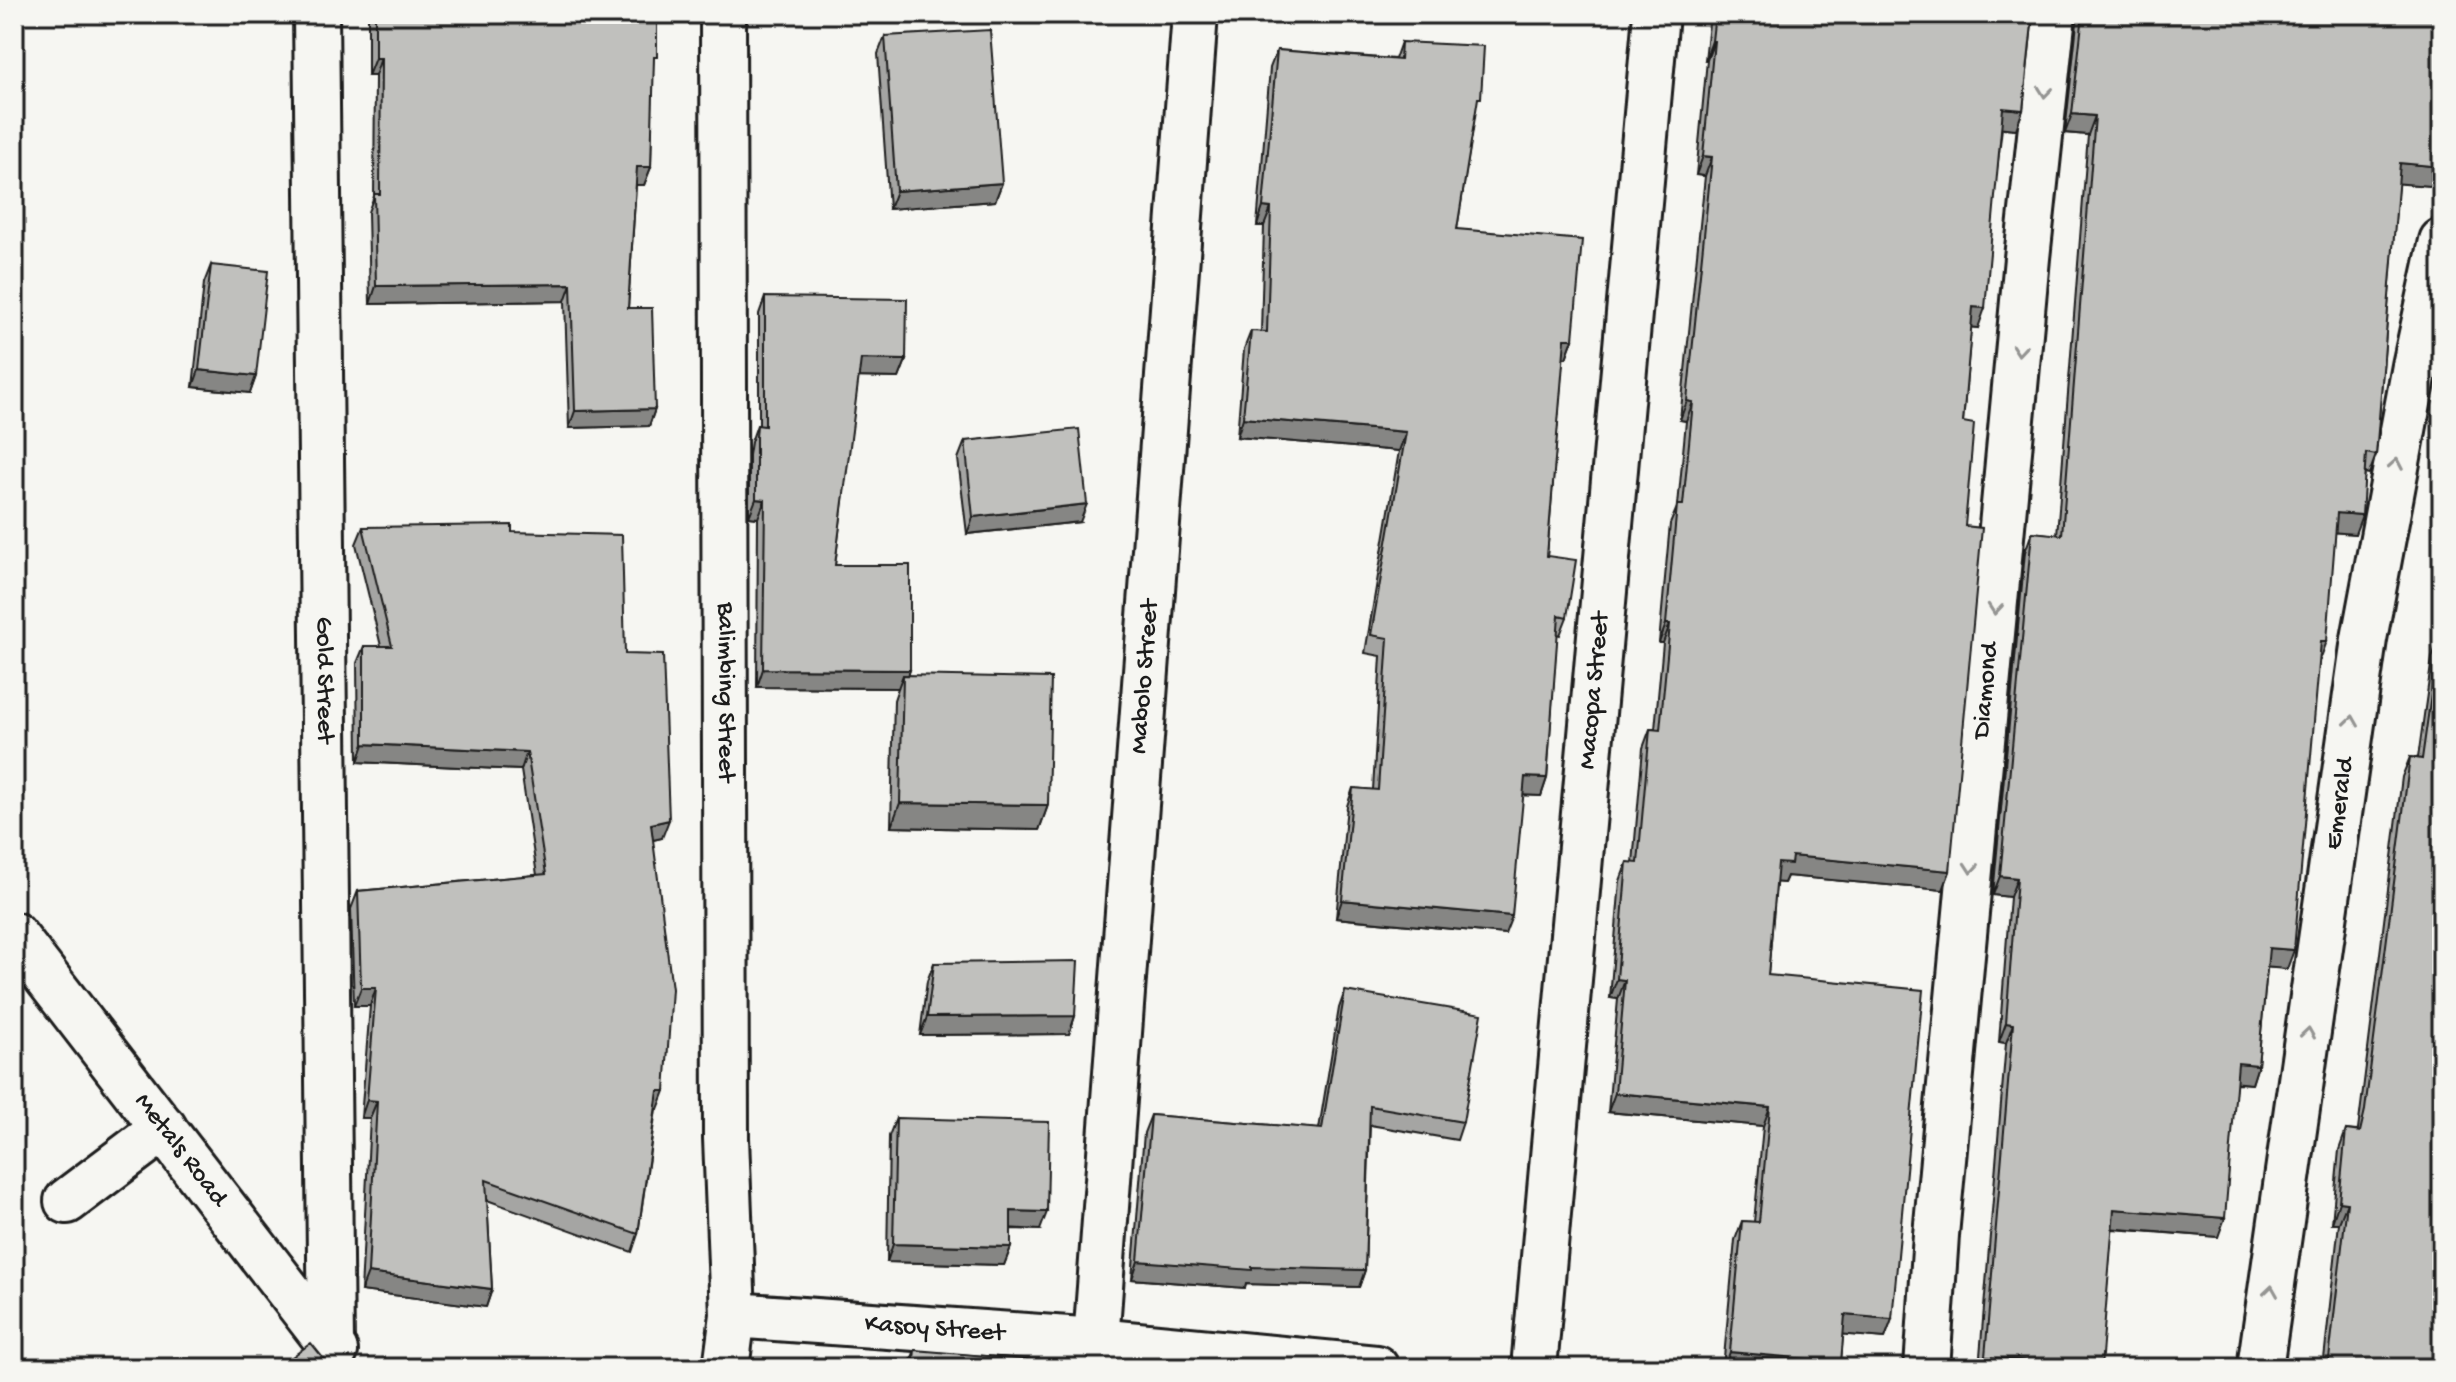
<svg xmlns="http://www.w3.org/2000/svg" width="2456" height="1382" font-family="'Gochi Hand',sans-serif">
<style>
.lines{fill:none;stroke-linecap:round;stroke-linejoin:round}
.minor-casing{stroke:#1c1c1c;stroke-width:50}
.minor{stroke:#f6f6f2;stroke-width:44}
.wall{fill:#a5a5a3;stroke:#1c1c1c;stroke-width:2}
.shaded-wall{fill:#868684;stroke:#1c1c1c;stroke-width:2}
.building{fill:#c0c0bd;stroke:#1c1c1c;stroke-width:2}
.oneway{stroke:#949492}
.labels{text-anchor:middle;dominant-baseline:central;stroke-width:8;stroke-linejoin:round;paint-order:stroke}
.street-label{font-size:26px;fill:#1c1c1c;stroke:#f6f6f2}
</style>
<rect width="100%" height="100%" fill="#f6f6f2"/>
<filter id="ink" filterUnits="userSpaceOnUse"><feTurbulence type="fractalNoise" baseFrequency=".0125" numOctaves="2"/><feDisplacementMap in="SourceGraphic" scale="16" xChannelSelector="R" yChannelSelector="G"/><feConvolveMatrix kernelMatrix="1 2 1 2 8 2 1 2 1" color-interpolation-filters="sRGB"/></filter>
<g filter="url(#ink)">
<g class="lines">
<defs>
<g id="minor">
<path id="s1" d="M316,14L331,1345"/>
<path id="s2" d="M723,14L726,1138L733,1315L726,1368"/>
<path id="s3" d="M14,935L335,1351"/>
<path d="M67,1201L164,1128"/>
<path id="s4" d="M733,1315L1096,1341L1376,1368"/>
<path id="s5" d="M1096,1341L1195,14"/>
<path id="s6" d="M1534,1368L1656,14"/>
<path id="s7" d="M1927,1368L1936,1235L2027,258L2053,14"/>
<path id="s8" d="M2260,1368L2364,639L2415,366L2442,241"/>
</g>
</defs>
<use href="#minor" class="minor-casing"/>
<use href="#minor" class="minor"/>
</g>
<path class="wall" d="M368,14H657L653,66L651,167L644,185H636L628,308L655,409L649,426L569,428L565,301L370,304L368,212L374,196L375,76H368Z
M1710,14H2033L2023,110L2016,129L2002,128L1978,328L1971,327L1963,422L1965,526L1950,871L1943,890L1787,876L1784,883L1776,882L1768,975L1892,1319L1885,1338L1843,1334L1841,1362L1839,1368H1723L1735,1240L1742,1221L1754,1222L1763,1126L1608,1112L1618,999L1610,998L1620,881L1627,862L1633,863L1643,748L1650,729H1655L1663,643H1659L1670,524L1678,505L1686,421L1680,420L1705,176L1696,175L1707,60H1705Z
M2078,14H2442V187L2398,183L2376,455L2369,474L2365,473L2355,534L2335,532L2319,660L2287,969L2267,967L2258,1065L2252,1084L2236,1083L2218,1237L2112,1229L2100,1368H1979L2006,1043L1999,1042L2010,897L1993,895L2025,552L2032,532L2057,535L2088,135L2065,133Z
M885,36L1002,183L995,201L889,209L878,54Z
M1401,42L1475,114L1457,229L1573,339L1566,358H1563L1547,556L1567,617L1560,635L1557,634L1547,778L1541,796L1523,795L1505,934L1336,918L1347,806L1353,788L1373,790L1381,656L1365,653L1399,451L1237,437L1244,349L1251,331L1261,332L1264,226H1257L1270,68L1277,50L1395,59Z
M211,265L256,376L250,393L193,387L204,283Z
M765,297L906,360L899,378L858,377L835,565L910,670L908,675L1048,805L1039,830L891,827L894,700L898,688L757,687L758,518L749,517V455L751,442L757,425H759V314Z
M965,441L1080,522L967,534L958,459Z
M363,527L512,532L625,654L662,838L653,840L658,1109H656L638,1234L632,1252L487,1200L492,1289L486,1307L361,1291L370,1118H361L370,1006H354L351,909L358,891L537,875L521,770L358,762L357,663L364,646H381L356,544Z
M2439,638L2442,1368H2323L2339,1223H2332L2339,1150L2346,1130L2357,1131L2358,1130L2402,777L2410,757L2418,758L2432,658Z
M934,963L1075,1016L1069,1034L920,1035L927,981Z
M1345,991L1463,1122L1457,1140L1370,1125L1365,1270L1359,1287L1246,1284L1245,1288L1132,1279L1144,1133L1151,1115L1319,1129L1339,1008Z
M896,1118L1040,1230L1011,1229V1247L1004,1265L887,1262L889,1136Z
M915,1350L1033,1368H908Z"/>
<path class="shaded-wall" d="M1712,41H1714L1707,60H1705Z
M375,58H381L375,76H368Z
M2003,108L2023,110L2016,129L1996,127Z
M2072,114L2095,116L2088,135L2065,133Z
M1703,156L1712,157L1705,176L1696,175Z
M2400,163L2442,167V187L2393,183Z
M637,167H651L644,185H631Z
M1002,183L995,201L889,209L896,191Z
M1263,207L1271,208L1264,226H1257Z
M571,284L565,301L370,304L376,286Z
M1973,307L1985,308L1978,328L1966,327Z
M1565,339H1573L1566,358L1558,357Z
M861,359L906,360L899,378L854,377Z
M199,370L256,376L250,393L193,387Z
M1687,401L1693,402L1686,421L1680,420Z
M655,409L649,426L569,428L575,411Z
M1243,418L1406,432L1399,451L1237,437Z
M756,499L765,500L758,518L749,517Z
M1087,504L1080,522L967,534L973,517Z
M2337,513L2362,515L2355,534L2330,532Z
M1666,624H1670L1663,643H1659Z
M2321,641H2327L2320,660H2314Z
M763,669L910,670L904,688L903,675L898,688L757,687Z
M364,744L527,752L521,770L358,762Z
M1525,777L1547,778L1541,796L1518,795Z
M900,803L1048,805L1039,830L891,827Z
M669,820L662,838L644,842L651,824Z
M1792,856L1950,871L1943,890L1787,876L1784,883L1771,882L1778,863Z
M2000,876L2017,878L2010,897L1993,895Z
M1342,900L1512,916L1505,934L1336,918Z
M2269,948L2294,950L2287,969L2262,967Z
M1617,979L1625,980L1618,999L1610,998Z
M361,988H376L370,1006H354Z
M1075,1016L1069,1034L920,1035L927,1017Z
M2006,1023L2013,1024L2006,1043L1999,1042Z
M2238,1063L2258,1065L2252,1084L2231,1082Z
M658,1091H665L658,1109H652Z
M1615,1093L1770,1107L1763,1126L1608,1112Z
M367,1100L377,1101L370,1118H361Z
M2339,1202L2347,1203L2339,1223H2332Z
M2114,1209L2225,1218L2218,1237L2107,1228Z
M1011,1211L1047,1212L1040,1230L1005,1228Z
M893,1244L1011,1247L1004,1265L887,1262Z
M1138,1261L1365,1270L1359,1287L1246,1284L1245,1288L1132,1279Z
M368,1273L492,1289L486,1307L361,1291Z
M1845,1315L1892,1319L1885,1338L1838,1334Z
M1730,1352L1841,1362L1839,1368H1724Z
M1985,1357L2101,1367L2100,1368H1981Z"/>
<path class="building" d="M375,14H657V57H654L651,167H637L628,308H652L655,409L575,411L571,284L376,286L374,194H380L381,58H375Z
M1715,14H2033L2023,110L2003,108L1985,308L1973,307L1963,422L1974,424L1965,526L1982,528L1950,871L1792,856L1791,864L1778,863L1768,975L1923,990L1892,1319L1845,1315L1841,1362L1730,1352L1742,1221L1759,1222L1770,1107L1615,1093L1625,980L1617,979L1627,862L1638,863L1650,729L1660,730L1670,624H1666L1677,505H1683L1693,402L1687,401L1712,157L1703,156L1714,41H1712Z
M2083,14H2442V167L2400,163L2376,455L2366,453L2362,515L2337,513L2327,641H2321L2294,950L2269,948L2258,1065L2238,1063L2225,1218L2114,1209L2101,1367L1985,1357L2013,1024L2006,1023L2017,878L2000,876L2032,532L2062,535L2095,116L2072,114Z
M990,30L1002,183L896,191L885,36Z
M1401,42L1484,46L1481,98H1478L1457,229L1582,240L1573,339H1565L1547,556L1576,560L1567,617L1559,615L1547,778L1525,777L1512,916L1342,900L1353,788L1378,790L1388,638L1371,635L1406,432L1243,418L1251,331L1267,332L1271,208L1263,207L1277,50L1400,60Z
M211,265L268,271L256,376L199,370Z
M765,297L907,299L906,360L861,359L835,565H910V670L763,669L765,500L756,499V437L757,425L765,426Z
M1079,429L1087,504L973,517L965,441Z
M512,525V532L622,535L625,654L663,655L669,820L651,824L672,989L665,1091H658L638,1234L486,1180L492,1289L368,1273L377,1101L367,1100L376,988H361L358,891L546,874L527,752L364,744V646H392L363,527Z
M2439,638L2442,639V1368H2328L2347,1203L2339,1202L2346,1130L2360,1132L2365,1110L2410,757L2422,759Z
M903,675L1051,678L1048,805L900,803Z
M1078,961L1075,1016L927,1017L934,963Z
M1345,991L1482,1014L1463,1122L1370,1106L1365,1270L1252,1267V1270L1138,1261L1151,1115L1322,1129Z
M896,1118L1049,1122L1047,1212L1011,1211V1247L893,1244Z
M311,1343L331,1368H277Z
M915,1350L1033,1360V1368H913Z
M805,1359L902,1368H804Z"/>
<defs><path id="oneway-chevron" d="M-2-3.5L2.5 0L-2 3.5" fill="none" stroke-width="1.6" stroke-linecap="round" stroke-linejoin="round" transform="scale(2)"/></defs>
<g class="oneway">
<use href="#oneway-chevron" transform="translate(2045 92) rotate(96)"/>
<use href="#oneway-chevron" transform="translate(2019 350) rotate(95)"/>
<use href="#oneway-chevron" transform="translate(2396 464) rotate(-80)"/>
<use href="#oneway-chevron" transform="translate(1995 609) rotate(95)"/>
<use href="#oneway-chevron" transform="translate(2352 721) rotate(-82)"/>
<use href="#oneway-chevron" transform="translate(1971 868) rotate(95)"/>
<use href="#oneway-chevron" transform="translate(2308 1033) rotate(-82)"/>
<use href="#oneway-chevron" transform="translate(2271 1291) rotate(-82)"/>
</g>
</g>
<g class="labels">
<g class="street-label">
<text stroke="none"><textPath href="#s5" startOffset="666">Mabolo Street</textPath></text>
<text stroke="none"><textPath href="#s1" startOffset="666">Gold Street</textPath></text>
<text stroke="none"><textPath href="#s2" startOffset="678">Balimbing Street</textPath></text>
<text stroke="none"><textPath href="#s6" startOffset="680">Macopa Street</textPath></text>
<text stroke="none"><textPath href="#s7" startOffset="680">Diamond</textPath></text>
<text stroke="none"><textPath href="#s8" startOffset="570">Emerald</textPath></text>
<text stroke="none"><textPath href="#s3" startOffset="272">Metals Road</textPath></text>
<text stroke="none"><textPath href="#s4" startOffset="202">Kasoy Street</textPath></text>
</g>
</g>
<rect width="2456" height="1382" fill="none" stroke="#f6f6f2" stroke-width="48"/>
<rect x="24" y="24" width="2408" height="1334" fill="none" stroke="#1c1c1c" stroke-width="3" filter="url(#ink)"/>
</svg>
